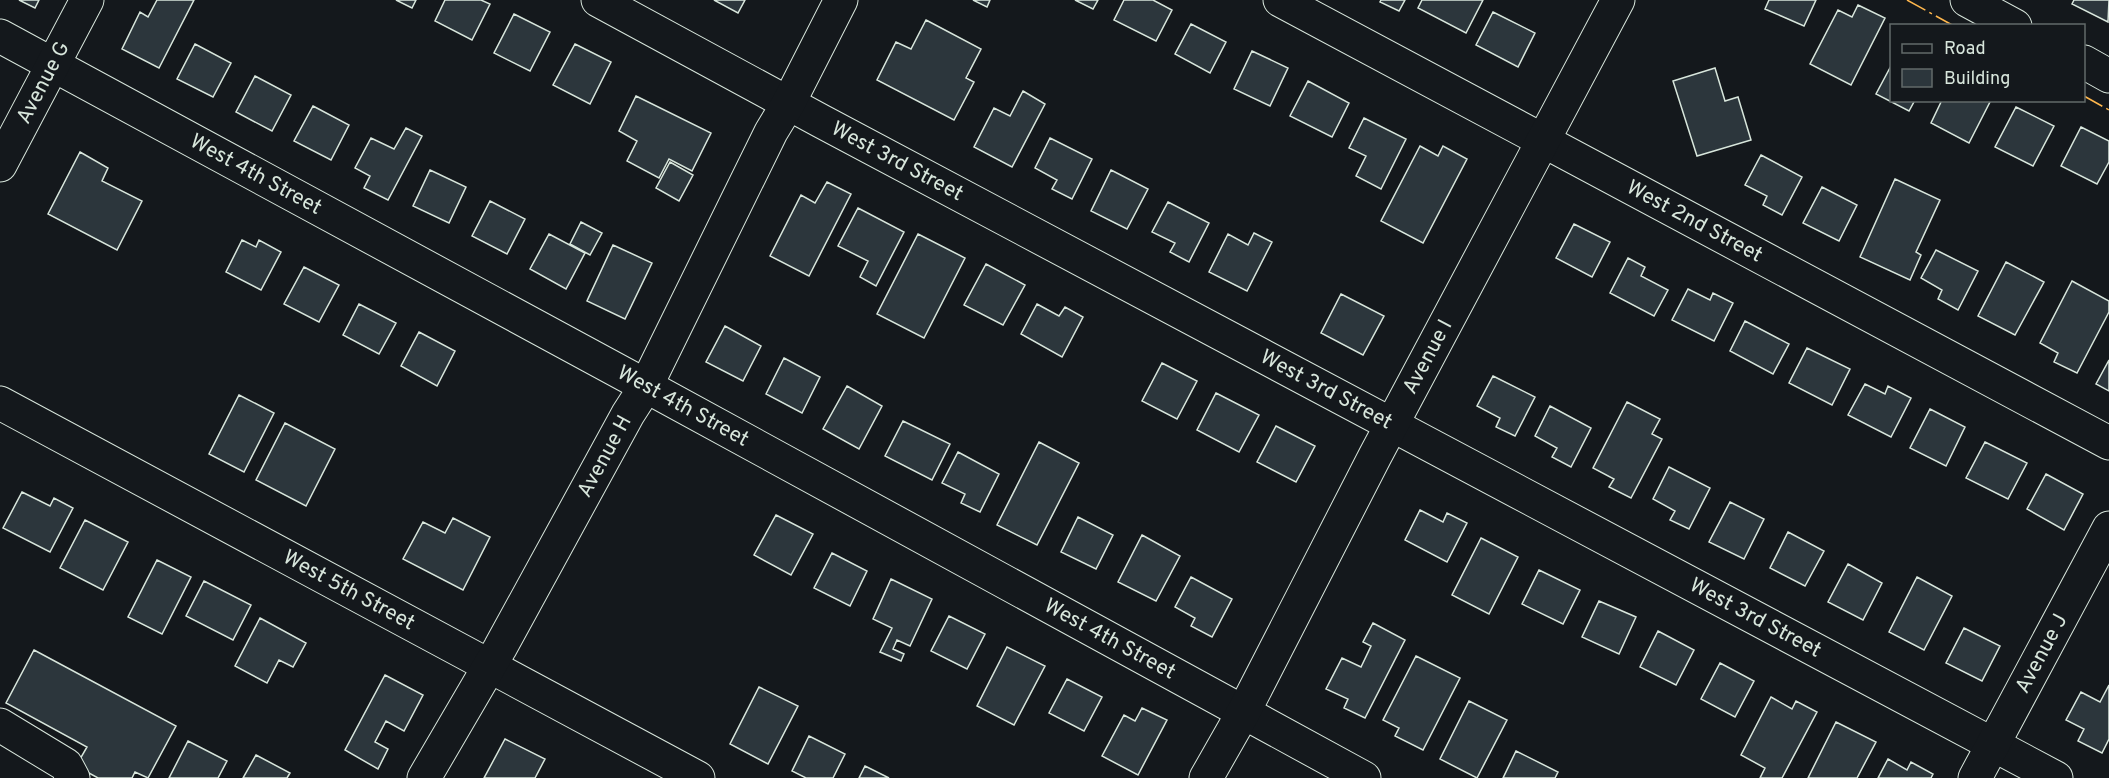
<svg xmlns="http://www.w3.org/2000/svg" width="2109" height="778" font-family="Overpass,sans-serif">
<style>
.building{fill:#2c363c;stroke:#d8e6dc;stroke-width:1.5}
.lines{fill:none;stroke-linecap:round;stroke-linejoin:round}
.minor-casing{stroke:#d8e6dc;stroke-width:35}
.minor{stroke:#14181c;stroke-width:33}
.power{stroke:#ffb74d;stroke-width:1.5;stroke-dasharray:21 4.5 3 4.5;stroke-linecap:butt}
.labels{text-anchor:middle;dominant-baseline:central;stroke-width:4.5;stroke-linejoin:round;paint-order:stroke}
.street-label{font-size:21px;fill:#d8e6dc;stroke:#14181c}
</style>
<rect width="100%" height="100%" fill="#14181c"/>
<path class="building" d="M19,0H39L35,8Z
M157,0H194L159,68L122,49L140,12L148,17Z
M396,0H416L412,8Z
M445,0H481L490,4L472,40L435,21Z
M714,0H745L738,13Z
M973,0H990L987,7Z
M1075,0H1098L1093,9Z
M1124,0H1153L1172,10L1156,41L1114,20Z
M1381,0H1405L1399,11L1380,2Z
M1422,0H1483L1466,33L1418,8Z
M1769,0H1816L1804,26L1765,9Z
M2074,0H2109L2108,22L2072,4Z
M1858,5L1885,18L1851,85L1810,64L1838,10L1852,17Z
M1493,12L1535,33L1518,67L1476,45Z
M514,14L550,32L530,71L494,53Z
M926,20L981,49L966,78L974,82L954,120L877,80L896,42L911,49Z
M1191,24L1226,42L1210,73L1175,54Z
M195,44L231,63L213,97L177,79Z
M575,44L611,62L590,104L553,85Z
M1252,51L1288,68L1270,106L1234,89Z
M1892,64V100H1915L1909,111L1876,94Z
M1715,68L1725,101L1738,97L1751,140L1697,156L1673,81Z
M255,76L291,95L272,131L236,112Z
M1308,81L1349,103L1332,137L1290,116Z
M1023,91L1045,104L1012,167L974,147L994,108L1010,116Z
M636,96L711,133L692,171L669,159L659,178L627,161L637,141L619,131Z
M1942,100H1991L1969,143L1931,123Z
M313,106L349,125L331,160L294,141Z
M2016,107L2054,126L2033,166L1995,147Z
M1364,118L1406,139L1381,189L1356,176L1366,156L1349,148Z
M2081,127L2109,141V162L2097,184L2061,166Z
M406,128L422,136L388,200L364,188L370,176L355,168L371,138L394,149Z
M1050,138L1092,159L1072,199L1052,189L1057,180L1035,168Z
M1420,146L1438,156L1443,146L1467,159L1423,243L1381,221Z
M80,152L108,168L102,181L142,201L117,250L48,214Z
M1761,155L1802,177L1782,215L1763,205L1767,196L1745,185Z
M670,162L693,175L679,201L656,188Z
M430,170L466,187L449,223L413,206Z
M1111,170L1148,189L1127,229L1091,211Z
M1895,179L1940,200L1916,252L1921,255L1910,280L1860,257Z
M827,182L851,194L809,276L770,256L801,195L815,203Z
M1822,187L1857,205L1839,241L1803,223Z
M490,201L525,219L507,254L472,236Z
M1168,202L1209,223L1189,262L1170,252L1175,243L1152,232Z
M858,208L904,232L876,286L860,277L868,261L838,246Z
M581,222L602,233L590,255L570,244Z
M1574,224L1610,242L1592,277L1556,258Z
M1254,233L1272,242L1247,291L1209,272L1228,234L1248,245Z
M549,234L585,253L566,289L530,269Z
M918,234L965,258L924,338L877,314Z
M242,240L256,247L259,240L281,252L261,290L226,272Z
M613,245L652,263L625,319L587,301Z
M1936,250L1978,271L1958,310L1938,299L1942,290L1921,278Z
M1628,258L1645,267L1641,276L1668,290L1654,316L1610,293Z
M2006,262L2044,282L2015,335L1978,316Z
M986,264L1025,285L1003,325L964,305Z
M304,267L339,285L319,322L284,304Z
M2072,281L2109,301V312L2077,373L2054,362L2058,353L2040,343Z
M1688,289L1710,300L1713,293L1733,303L1714,341L1672,320Z
M1341,294L1384,316L1363,355L1321,333Z
M359,304L396,323L379,354L343,335Z
M1037,304L1059,316L1065,307L1083,317L1062,357L1021,334Z
M1745,321L1789,344L1773,374L1730,351Z
M725,326L761,346L743,381L706,362Z
M419,332L455,351L437,386L401,366Z
M1807,348L1850,369L1832,405L1789,383Z
M784,358L820,377L802,413L766,394Z
M2109,360V391L2096,384Z
M1162,363L1197,381L1177,419L1142,401Z
M1493,376L1535,397L1515,436L1496,427L1500,418L1477,406Z
M1865,384L1885,394L1888,386L1911,398L1891,437L1848,415Z
M847,386L882,406L859,449L823,429Z
M1216,393L1259,415L1239,452L1197,430Z
M239,395L274,413L244,472L209,454Z
M1627,402L1660,419L1652,434L1662,439L1631,498L1609,487L1614,479L1593,468Z
M1550,406L1591,428L1571,467L1552,457L1557,448L1535,436Z
M1930,409L1965,427L1946,466L1910,448Z
M903,421L950,444L932,480L885,456Z
M285,423L335,449L306,506L256,480Z
M1276,426L1315,446L1296,482L1257,462Z
M1039,442L1079,463L1037,545L997,525Z
M1985,442L2027,463L2008,499L1966,478Z
M958,452L999,474L980,512L961,503L965,494L942,483Z
M1669,467L1710,488L1689,529L1670,520L1675,511L1653,499Z
M2046,474L2083,494L2064,530L2027,509Z
M22,492L50,506L54,498L73,508L50,552L3,528Z
M1730,502L1764,519L1744,559L1709,542Z
M1420,510L1443,522L1447,513L1467,523L1447,562L1405,540Z
M776,515L813,534L791,575L754,555Z
M1078,517L1113,535L1096,569L1061,552Z
M453,518L490,537L463,590L403,559L423,522L445,533Z
M85,520L128,542L103,590L60,568Z
M1788,532L1824,551L1805,586L1770,568Z
M1142,535L1180,556L1156,601L1118,582Z
M1481,538L1518,557L1489,614L1452,595Z
M832,553L867,571L850,606L814,588Z
M157,560L191,577L162,634L128,617Z
M1848,564L1882,583L1863,620L1828,602Z
M1539,570L1580,590L1563,624L1522,604Z
M1191,577L1232,599L1212,637L1191,626L1195,618L1175,607Z
M1917,577L1952,596L1924,650L1889,632Z
M891,579L932,599L910,646L897,640L893,649L904,654L901,661L880,652L892,628L873,619Z
M204,581L251,605L233,640L186,616Z
M1599,601L1636,617L1619,654L1582,637Z
M949,616L985,634L967,669L931,651Z
M260,618L306,643L293,667L279,660L267,683L235,666Z
M1373,623L1405,640L1365,718L1344,708L1348,699L1326,689L1342,658L1361,667L1371,646L1363,642Z
M1964,628L2000,646L1982,681L1946,663Z
M1658,631L1694,650L1676,685L1640,667Z
M1007,647L1045,666L1014,725L977,706Z
M34,650L176,726L148,778L135,772L132,778H98L76,766L87,747L6,703Z
M1416,656L1460,678L1423,750L1395,736L1399,728L1383,720Z
M1720,663L1754,681L1735,717L1701,699Z
M385,675L423,695L404,731L386,721L375,742L388,749L378,769L345,750Z
M1067,679L1102,697L1084,731L1049,713Z
M2109,685V739L2102,753L2078,741L2084,729L2066,720L2081,692L2100,702Z
M759,687L798,706L768,764L730,744Z
M1771,697L1792,709L1796,701L1817,712L1782,778H1760L1765,768L1741,755Z
M1469,701L1507,720L1477,778L1440,759Z
M1142,708L1167,720L1138,775L1102,756L1124,715L1135,721Z
M1836,722L1876,742L1857,778H1808Z
M809,736L845,754L833,778H806L792,771Z
M505,739L545,759L535,778H484Z
M188,741L227,761L218,778H169Z
M1516,751L1558,772L1555,778H1503Z
M256,755L290,773L287,778H243Z
M1888,759L1907,770L1911,762L1933,774L1931,778H1878Z
M865,766L889,778H859Z"/>
<g class="lines">
<defs>
<g id="minor">
<path id="s1" d="M598,0L821,121L2056,778"/>
<path id="s2" d="M1280,0L2109,443"/>
<path d="M1967,0L2015,26"/>
<path id="s3" d="M0,36L646,386L1364,778"/>
<path d="M2084,62L2109,76"/>
<path id="s4" d="M0,165L87,0"/>
<path id="s5" d="M0,403L698,778"/>
<path d="M0,725L66,765L73,778"/>
<path id="s6" d="M424,778L500,648L628,414L646,386L771,132L788,104L841,0"/>
<path id="s7" d="M1206,778L1243,713L1375,456L1618,0"/>
<path id="s8" d="M1975,778L2109,528"/>
</g>
</defs>
<use href="#minor" class="minor-casing"/>
<use href="#minor" class="minor"/>
<path class="power" d="M1907,0L1954,26
M2084,96L2109,110"/>
</g>
<g class="labels">
<g class="street-label">
<text stroke="none"><textPath href="#s4" startOffset="93">Avenue G</textPath></text>
<text stroke="none"><textPath href="#s1" startOffset="340">West 3rd Street</textPath></text>
<text stroke="none"><textPath href="#s3" startOffset="291">West 4th Street</textPath></text>
<text stroke="none"><textPath href="#s2" startOffset="470">West 2nd Street</textPath></text>
<text stroke="none"><textPath href="#s7" startOffset="476">Avenue I</textPath></text>
<text stroke="none"><textPath href="#s1" startOffset="826">West 3rd Street</textPath></text>
<text stroke="none"><textPath href="#s3" startOffset="777">West 4th Street</textPath></text>
<text stroke="none"><textPath href="#s6" startOffset="369">Avenue H</textPath></text>
<text stroke="none"><textPath href="#s5" startOffset="396">West 5th Street</textPath></text>
<text stroke="none"><textPath href="#s1" startOffset="1312">West 3rd Street</textPath></text>
<text stroke="none"><textPath href="#s3" startOffset="1263">West 4th Street</textPath></text>
<text stroke="none"><textPath href="#s8" startOffset="141">Avenue J</textPath></text>
</g>
</g>
<rect x="1890" y="24" width="195" height="78" fill="#14181c" stroke="#626a69" stroke-width="1.5"/>
<rect x="1902" y="44" width="30" height="9" fill="#14181c" stroke="#626a69" stroke-width="1.5"/>
<text x="1944" y="54" font-size="18" fill="#d8e6dc">Road</text>
<rect x="1902" y="69" width="30" height="18" fill="#2c363c" stroke="#626a69" stroke-width="1.5"/>
<text x="1944" y="84" font-size="18" fill="#d8e6dc">Building</text>
</svg>
